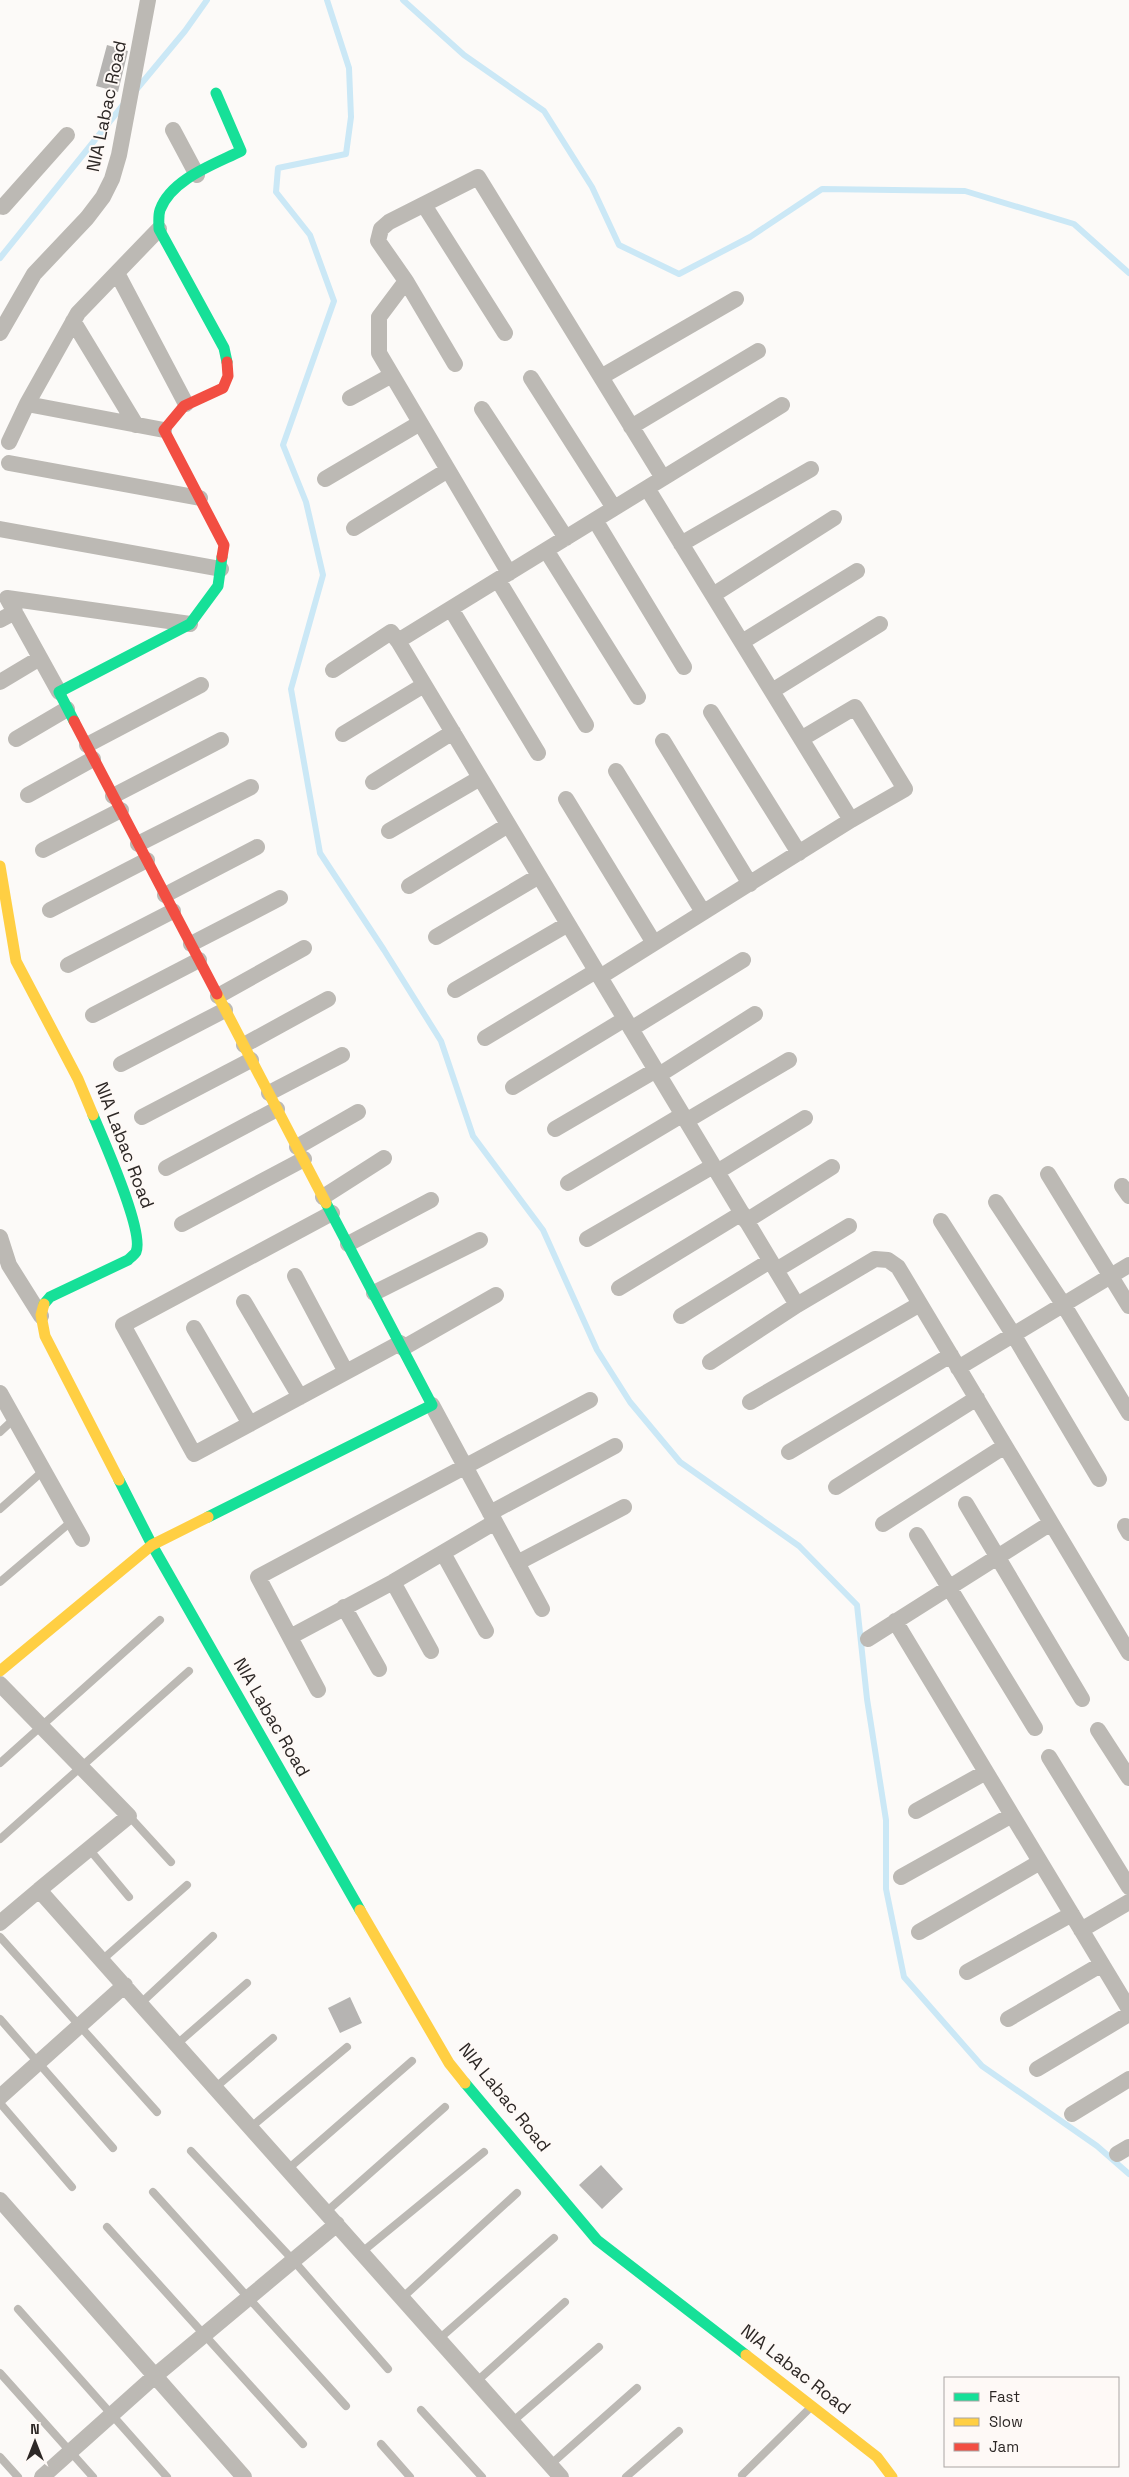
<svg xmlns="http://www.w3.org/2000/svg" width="1129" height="2477" font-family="'Space Grotesk',sans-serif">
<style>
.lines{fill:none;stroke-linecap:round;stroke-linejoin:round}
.stream{stroke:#cbe8f6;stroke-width:6}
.building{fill:#b6b4b2}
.lane{stroke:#bcb9b4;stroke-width:8}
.street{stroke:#bcb9b4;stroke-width:16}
.fast{stroke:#16e098;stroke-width:11}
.slow{stroke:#ffcf43;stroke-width:11}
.jam{stroke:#f24e42;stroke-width:11}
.labels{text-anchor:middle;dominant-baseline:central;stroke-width:4;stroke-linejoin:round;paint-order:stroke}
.street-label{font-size:18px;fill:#2d2826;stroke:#fef9f6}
</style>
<rect width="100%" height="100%" fill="#fcfaf8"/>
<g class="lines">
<path class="stream" d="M327,0L349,68L351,117L346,154L278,168L276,192L310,235L334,301L283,445L306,502L323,575L291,689L320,853L384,950L441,1041L473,1136L543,1230L597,1350L630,1402L680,1462L799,1546L857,1605L867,1699L886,1820V1889L904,1977L982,2066L1097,2146L1129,2174
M403,0L464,55L544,111L592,187L619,245L679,274L750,237L822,189L965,191L1074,224L1129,273
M136,90L185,31L207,0
M0,258L123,105"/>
</g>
<path class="building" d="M107,45L128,51L118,92L96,86Z
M350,1997L362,2023L340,2033L328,2008Z
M601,2165L623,2189L602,2209L579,2185Z"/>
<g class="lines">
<path class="lane" d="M0,1432L14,1419
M0,1509L43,1471
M0,1582L72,1521
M0,1763L160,1620
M129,1816L171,1862
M0,1839L189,1671
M89,1849L129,1897
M0,1937L157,2112
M102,1960L187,1885
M141,2003L213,1936
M0,2019L113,2148
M177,2044L247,1983
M216,2087L273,2038
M0,2103L72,2187
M251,2127L347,2047
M191,2151L293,2260L388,2369
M288,2169L412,2061
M153,2192L346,2406
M326,2212L445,2107
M107,2227L303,2444
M362,2252L484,2152
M402,2298L517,2193
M18,2309L167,2477
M439,2339L554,2238
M0,2373L93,2477
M476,2382L565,2302
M421,2410L482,2477
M512,2422L599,2347
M381,2444L410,2477
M0,2457L18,2477
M550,2465L637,2388
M742,2475L810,2408
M626,2477L679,2431"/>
<path class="street" d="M173,130L197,175
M424,205L505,333
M0,206L3,207L67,135
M159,229L78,313L27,404L164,430
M117,273L186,404
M406,281L455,364
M73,321L136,425
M0,333L34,274L87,218L103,197L112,179L119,155L148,0
M601,377L736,299
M531,378L614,508
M350,398L392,375
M782,405L398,641L797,1305L875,1259L888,1260L898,1267L1129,1653
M482,409L566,538
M631,427L758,351
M9,442L27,404
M9,463L200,498
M325,479L420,423
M595,520L684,667
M354,528L448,470
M0,529L221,569
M681,544L811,469
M546,550L638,697
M509,573L379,353V317L406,281L378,241L381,229L389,222L478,177L663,478
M498,580L586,725
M713,595L834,518
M451,609L538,753
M0,620L15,612
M742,642L857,571
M333,670L391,632L398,641
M0,682L40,658
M772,691L880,624
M59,692L7,598L190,624
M711,712L799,853
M343,734L424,685
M16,739L67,709
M801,739L855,707L905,789L851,820
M663,741L750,884
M87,745L201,685
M616,771L703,912
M373,782L453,732
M28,795L93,759
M113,796L221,740
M566,799L654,943
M389,831L480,778
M138,844L251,787
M43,850L121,810
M409,886L508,825
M165,895L257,847
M50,910L147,860
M436,937L539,876
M191,944L280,898
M68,965L173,911
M600,977L851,820L647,488
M455,990L568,924
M218,996L304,948
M93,1015L199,960
M631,1029L743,960
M485,1038L596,971
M244,1045L328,999
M121,1064L225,1010
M659,1075L755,1014
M513,1087L625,1019
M269,1093L342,1055
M142,1117L251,1060
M686,1121L789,1060
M555,1129L656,1070
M297,1147L358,1112
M166,1168L277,1109
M717,1172L805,1118
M1048,1174L1129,1306
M568,1183L682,1115
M1122,1186L1129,1196
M323,1197L384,1158
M996,1202L1063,1304L1129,1413
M332,1213L123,1325L194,1454L400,1343
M746,1221L832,1167
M941,1221L1013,1334L1099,1479
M182,1224L304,1159
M0,1237L9,1265L41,1316
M587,1239L713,1166
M348,1244L431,1200
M776,1270L849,1226
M295,1276L346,1372
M619,1288L742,1213
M374,1293L480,1240
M244,1302L300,1397
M681,1316L770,1261
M194,1328L250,1424
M403,1348L496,1295
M710,1362L797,1305
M958,1368L1129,1265
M0,1393L82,1539
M750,1402L920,1304
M432,1405L542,1609
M789,1452L951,1355
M836,1487L977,1398
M966,1504L1082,1699
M490,1513L615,1446
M883,1524L1005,1446
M1125,1526L1129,1533
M917,1535L1035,1728
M443,1553L486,1631
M517,1563L624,1507
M393,1582L431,1651
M344,1607L379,1669
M895,1621L1129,2009
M290,1637L393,1582L495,1522
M868,1639L1051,1523
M0,1684L129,1816L39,1890L561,2477
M318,1690L258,1577L590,1400
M1098,1730L1129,1778
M1049,1757L1129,1887
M916,1811L986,1772
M901,1877L1012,1815
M0,1923L39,1890
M1081,1930L1129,1902
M919,1932L1040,1862
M967,1972L1072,1914
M1008,2019L1102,1964
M1037,2069L1129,2014
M0,2097L125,1985
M1072,2114L1129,2079
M1117,2154L1129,2147
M0,2200L244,2477
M42,2477L156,2375L337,2224"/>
<path class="fast" d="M216,93L241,151C215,164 171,179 160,210C158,216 159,223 159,229L224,348L227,362
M74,721L59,692L190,624L218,586L222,557
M44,1304L50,1297L128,1260C130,1258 135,1254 136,1252C145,1232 102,1137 93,1115
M119,1480L152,1545L360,1910
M208,1517L432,1405L326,1203
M465,2083L597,2240L746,2355"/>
<path class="slow" d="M0,866L16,961L78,1079L93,1115
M217,994L326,1203
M44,1304L41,1315L45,1336L119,1480
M0,1671L152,1545L208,1517
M360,1910L449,2063L465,2083
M746,2355L877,2457L892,2477"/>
<path class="jam" d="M222,557L224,545L164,430L184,406L223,388L228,376L227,362
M74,721L217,994"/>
</g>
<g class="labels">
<g class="street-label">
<text transform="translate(106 106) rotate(-78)">NIA Labac Road</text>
<text transform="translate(125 1145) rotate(69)">NIA Labac Road</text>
<text transform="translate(272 1717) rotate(60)">NIA Labac Road</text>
<text transform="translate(505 2097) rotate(51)">NIA Labac Road</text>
<text transform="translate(796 2369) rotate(38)">NIA Labac Road</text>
</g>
</g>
<rect x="944" y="2377" width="175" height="90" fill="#fef9f6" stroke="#aaa5a3"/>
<rect x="954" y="2393" width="25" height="8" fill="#16e098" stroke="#aaa5a3"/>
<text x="989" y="2402" font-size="15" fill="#2d2826">Fast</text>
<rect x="954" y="2418" width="25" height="8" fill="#ffcf43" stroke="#aaa5a3"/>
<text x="989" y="2427" font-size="15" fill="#2d2826">Slow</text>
<rect x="954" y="2443" width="25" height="8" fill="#f24e42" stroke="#aaa5a3"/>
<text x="989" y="2452" font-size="15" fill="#2d2826">Jam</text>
<g transform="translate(35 2442)" stroke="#fef9f6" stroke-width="4" paint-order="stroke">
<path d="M0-4L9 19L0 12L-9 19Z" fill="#2d2826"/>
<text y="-8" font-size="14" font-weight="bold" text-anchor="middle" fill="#2d2826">N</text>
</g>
</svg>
